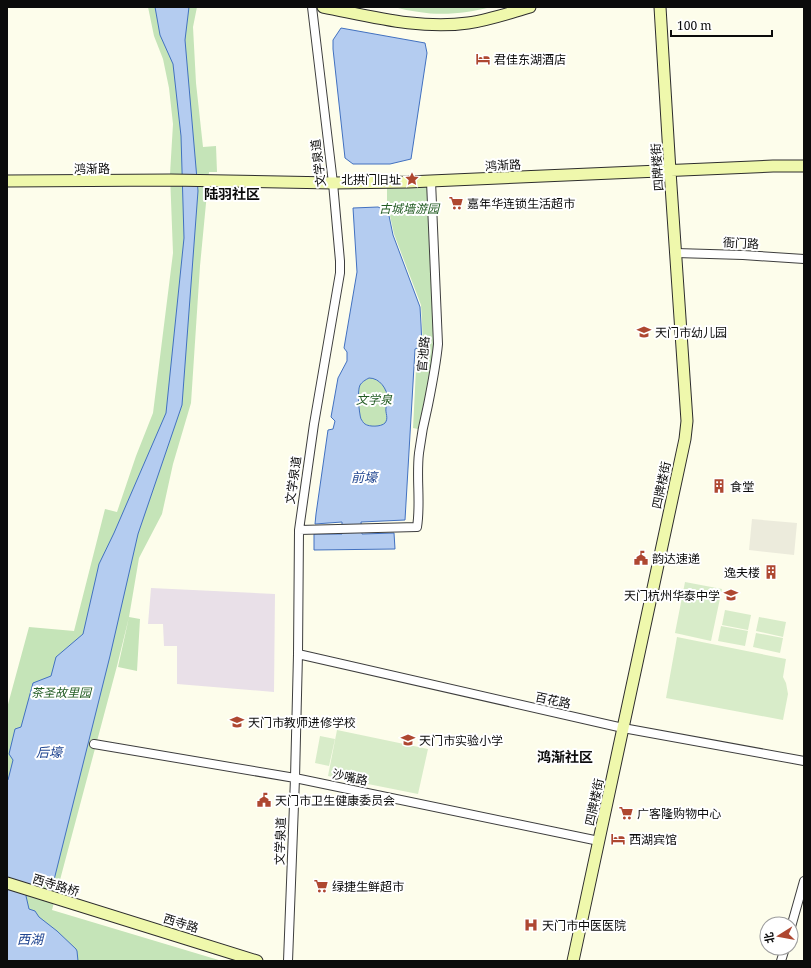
<svg xmlns="http://www.w3.org/2000/svg" width="811" height="968" font-family="'Noto Serif','Noto Sans SC',serif">
<style>
.industrial{fill:#e9e0e8}
.green{fill:#c5e4b8}
.pitch{fill:#d8ecc9}
.plaza{fill:#ecebdc}
.water{fill:#b4ccf0;stroke:#4271c0;fill-rule:evenodd}
.lines{fill:none;stroke-linecap:round;stroke-linejoin:round}
.street-casing{stroke:#3e3e3e;stroke-width:10}
.secondary-casing{stroke:#2d2d2d;stroke-width:13}
.street{stroke:#fff;stroke-width:8}
.secondary{stroke:#eff8ac;stroke-width:11}
.labels{text-anchor:middle;dominant-baseline:central;stroke-width:4;stroke-linejoin:round;paint-order:stroke}
.poi-label{font-size:12px;fill:#0b0b0b;stroke:#fff;text-anchor:start}
.street-label{font-size:12px;fill:#0b0b0b;stroke:#fff}
.park-label{font-size:12px;font-style:italic;fill:#225c23;stroke:#fff}
.water-label{font-size:13px;font-style:italic;fill:#214691;stroke:#fff}
.quarter-label{font-size:14px;font-weight:bold;fill:#0b0b0b;stroke:#fff}
</style>
<rect width="100%" height="100%" fill="#fdfdeb"/>
<path class="industrial" d="M151,588L275,594L274,692L177,684V646H164L163,624H148Z"/>
<path class="green" d="M148,7H197L193,27L196,83L203,147L216,146L217,172H209L200,266L191,403L173,464L162,514L139,558L129,617L117,666L52,910L222,961H7V708L29,627L74,631L105,509L117,512L136,456L153,413L173,253L170,174L173,124L169,88L163,59L154,36Z
M394,7H491C468,13 443,16 419,12C410,11 402,9 394,7Z
M387,187H429L436,347L418,429L413,428L417,349L423,346L422,323L421,305L394,234L387,202Z
M369,378C380,378 388,389 388,399C388,403 386,406 386,409C386,413 389,420 384,424C382,426 378,426 375,426C360,427 359,414 359,402C359,397 358,392 359,386L365,380Z
M129,617L140,619L137,671L118,667Z"/>
<path class="pitch" d="M685,582L722,589L711,641L675,633Z
M725,610L751,615L748,630L722,625Z
M759,617L786,622L783,637L756,631Z
M721,626L748,631L745,646L718,641Z
M756,633L783,638L780,653L753,647Z
M677,637L786,659L783,677L786,683L788,694L783,720L666,698Z
M337,730L428,749L418,794L328,776Z
M320,736L335,739L329,766L315,763Z"/>
<path class="plaza" d="M752,519L797,523L794,555L749,550Z"/>
<path class="water" d="M155,7H189L185,40L198,191L182,405L138,534L110,656L54,880L35,875L26,896L29,909L35,911L39,917L57,931L76,949L77,951L78,961H7V780H8L13,760L9,754L15,729L21,727L33,683L51,676L56,657L83,634L99,564L114,533L166,413L184,238L181,136L173,64L160,35Z
M341,28L425,43L427,53L411,159L390,164H353L345,158L333,49V40Z
M378,207L388,211L393,235L420,307L421,324L422,346L415,349L405,520L361,522L362,534L394,533L395,549L314,550V534H342V522L315,524L316,514L328,430L333,429L335,421L331,417L338,378L347,361V352L344,348L357,272L353,208ZM369,378C380,378 387,389 388,399C388,402 386,405 386,408C385,413 389,418 385,423C381,427 369,427 365,424C363,423 362,420 361,419C359,413 357,391 360,385C362,382 365,380 369,378Z"/>
<g class="lines">
<defs>
<path id="street" d="M676,253L743,255L804,259
M299,530L417,527C421,503 416,478 419,453C421,437 424,421 428,405C432,385 436,365 438,344L431,181
M298,654L623,728L804,761
M94,744L295,778L599,841
M791,927L804,881
M288,961L295,778L298,654L299,530L314,424L340,273V261L333,183L312,7
M781,961L785,948"/>
<path id="secondary" d="M323,7C370,16 420,30 468,23C489,20 509,13 530,7
M7,181L171,180L333,183L408,182L773,166H804
M7,883L257,961
M573,961L685,439L687,421L670,171L660,7"/>
</defs>
<use href="#street" class="street-casing"/>
<use href="#secondary" class="secondary-casing"/>
<use href="#street" class="street"/>
<use href="#secondary" class="secondary"/>
</g>
<defs>
<symbol id="hotel-bare" viewBox="-9 -9 18 18"><path d="M-6-4.5h1.5V1H6V5H4.5V3h-9V5H-6ZM-4 0a1.8 1.8 0 1 1 3.6 0ZM.5 0V-2.5h3Q6-2.5 6 0Z" fill="#ae4730" stroke="#fff" stroke-width="2.5" paint-order="stroke"/></symbol>
<symbol id="sight-bare" viewBox="-9 -9 18 18"><path d="M0-6L1.8-2.2L6-1.7L2.9 1.2L3.7 5.4L0 3.3L-3.7 5.4L-2.9 1.2L-6-1.7L-1.8-2.2Z" fill="#ae4730" stroke="#fff" stroke-width="2.5" paint-order="stroke"/></symbol>
<symbol id="supermarket-bare" viewBox="-9 -9 18 18"><path d="M-6-5.5h2.5l.6 2H6L4.5 2H-2.5L-4.4-4H-6ZM-1.5 3.2a1.3 1.3 0 1 0 .1 0ZM3 3.2a1.3 1.3 0 1 0 .1 0Z" fill="#ae4730" stroke="#fff" stroke-width="2.5" paint-order="stroke"/></symbol>
<symbol id="school-bare" viewBox="-9 -9 18 18"><path d="M0-5L7-2L0 1L-7-2ZM-4 1L0 2.5L4 1V4Q0 6-4 4Z" fill="#ae4730" stroke="#fff" stroke-width="2.5" paint-order="stroke"/></symbol>
<symbol id="building-bare" viewBox="-9 -9 18 18"><path d="M-4-6H4V6H1V3H-1V6H-4ZM-2.5-4.3h1.7v1.8h-1.7ZM.8-4.3h1.7v1.8H.8ZM-2.5-1h1.7V.8h-1.7ZM.8-1h1.7V.8H.8Z" fill="#ae4730" stroke="#fff" stroke-width="2.5" paint-order="stroke"/></symbol>
<symbol id="civic-bare" viewBox="-9 -9 18 18"><path d="M-.6-6.5H3V-4.5H.6V-3L4-1V1h2V6H-6V1h2V-1L-.6-3ZM-1.2 2.5V6h2.4V2.5Z" fill="#ae4730" stroke="#fff" stroke-width="2.5" paint-order="stroke"/></symbol>
<symbol id="hospital-bare" viewBox="-9 -9 18 18"><path d="M-5-5h3v3.5h4V-5h3V5h-3V1.5h-4V5h-3Z" fill="#ae4730" stroke="#fff" stroke-width="2.5" paint-order="stroke"/></symbol>
</defs>
<g fill-rule="evenodd">
<use href="#hotel-bare" x="473" y="49" width="20" height="20"/>
<use href="#sight-bare" x="402" y="169" width="20" height="20"/>
<use href="#supermarket-bare" x="446" y="193" width="20" height="20"/>
<use href="#school-bare" x="634" y="322" width="20" height="20"/>
<use href="#building-bare" x="709" y="476" width="20" height="20"/>
<use href="#civic-bare" x="631" y="548" width="20" height="20"/>
<use href="#building-bare" x="761" y="562" width="20" height="20"/>
<use href="#school-bare" x="721" y="585" width="20" height="20"/>
<use href="#school-bare" x="227" y="712" width="20" height="20"/>
<use href="#school-bare" x="398" y="730" width="20" height="20"/>
<use href="#civic-bare" x="254" y="790" width="20" height="20"/>
<use href="#supermarket-bare" x="616" y="803" width="20" height="20"/>
<use href="#hotel-bare" x="608" y="829" width="20" height="20"/>
<use href="#supermarket-bare" x="311" y="876" width="20" height="20"/>
<use href="#hospital-bare" x="521" y="915" width="20" height="20"/>
</g>
<g class="labels">
<g class="poi-label">
<text x="494" y="59">君佳东湖酒店</text>
<text x="401" y="179" text-anchor="end">北拱门旧址</text>
<text x="467" y="203">嘉年华连锁生活超市</text>
<text x="655" y="332">天门市幼儿园</text>
<text x="730" y="486">食堂</text>
<text x="652" y="558">韵达速递</text>
<text x="760" y="572" text-anchor="end">逸夫楼</text>
<text x="720" y="595" text-anchor="end">天门杭州华泰中学</text>
<text x="248" y="722">天门市教师进修学校</text>
<text x="419" y="740">天门市实验小学</text>
<text x="275" y="800">天门市卫生健康委员会</text>
<text x="637" y="813">广客隆购物中心</text>
<text x="629" y="839">西湖宾馆</text>
<text x="332" y="886">绿捷生鲜超市</text>
<text x="542" y="925">天门市中医医院</text>
</g>
<g class="street-label">
<text transform="translate(318 163) rotate(-97)">文学泉道</text>
<text transform="translate(503 165) rotate(-3)">鸿渐路</text>
<text transform="translate(657 167) rotate(-94)">四牌楼街</text>
<text x="92" y="168">鸿渐路</text>
<text transform="translate(741 243) rotate(3)">衙门路</text>
<text transform="translate(423 354) rotate(-85)">官池路</text>
<text transform="translate(293 480) rotate(-82)">文学泉道</text>
<text transform="translate(661 485) rotate(-78)">四牌楼街</text>
<text transform="translate(553 700) rotate(12)">百花路</text>
<text transform="translate(350 777) rotate(12)">沙嘴路</text>
<text transform="translate(594 802) rotate(-78)">四牌楼街</text>
<text transform="translate(280 841) rotate(-88)">文学泉道</text>
<text transform="translate(56 885) rotate(17)">西寺路桥</text>
<text transform="translate(181 923) rotate(17)">西寺路</text>
</g>
<g class="park-label">
<text x="409" y="208">古城墙游园</text>
<text x="374" y="399">文学泉</text>
<text x="61" y="692">茶圣故里园</text>
</g>
<g class="water-label">
<text x="364" y="477">前壕</text>
<text x="49" y="752">后壕</text>
<text x="30" y="939">西湖</text>
</g>
<g class="quarter-label">
<text x="232" y="193">陆羽社区</text>
<text x="565" y="756">鸿渐社区</text>
</g>
</g>
<rect width="811" height="968" fill="none" stroke="#0b0b0b" stroke-width="16"/>
<g transform="translate(779 936) rotate(259)"><circle r="19" fill="#ffffff" stroke="#9d9d9d"/>
<path d="M0-3L7 15L0 10L-7 15Z" fill="#ae4730"/>
<text y="-6" font-size="11" font-weight="bold" text-anchor="middle" fill="#0b0b0b">北</text>
</g>
<path d="M671 30v6h101v-6" fill="none" stroke="#0b0b0b" stroke-width="2"/>
<text x="677" y="30" font-size="12" fill="#0b0b0b" stroke="#ffffff" stroke-width="3" paint-order="stroke">100 m</text>
</svg>
